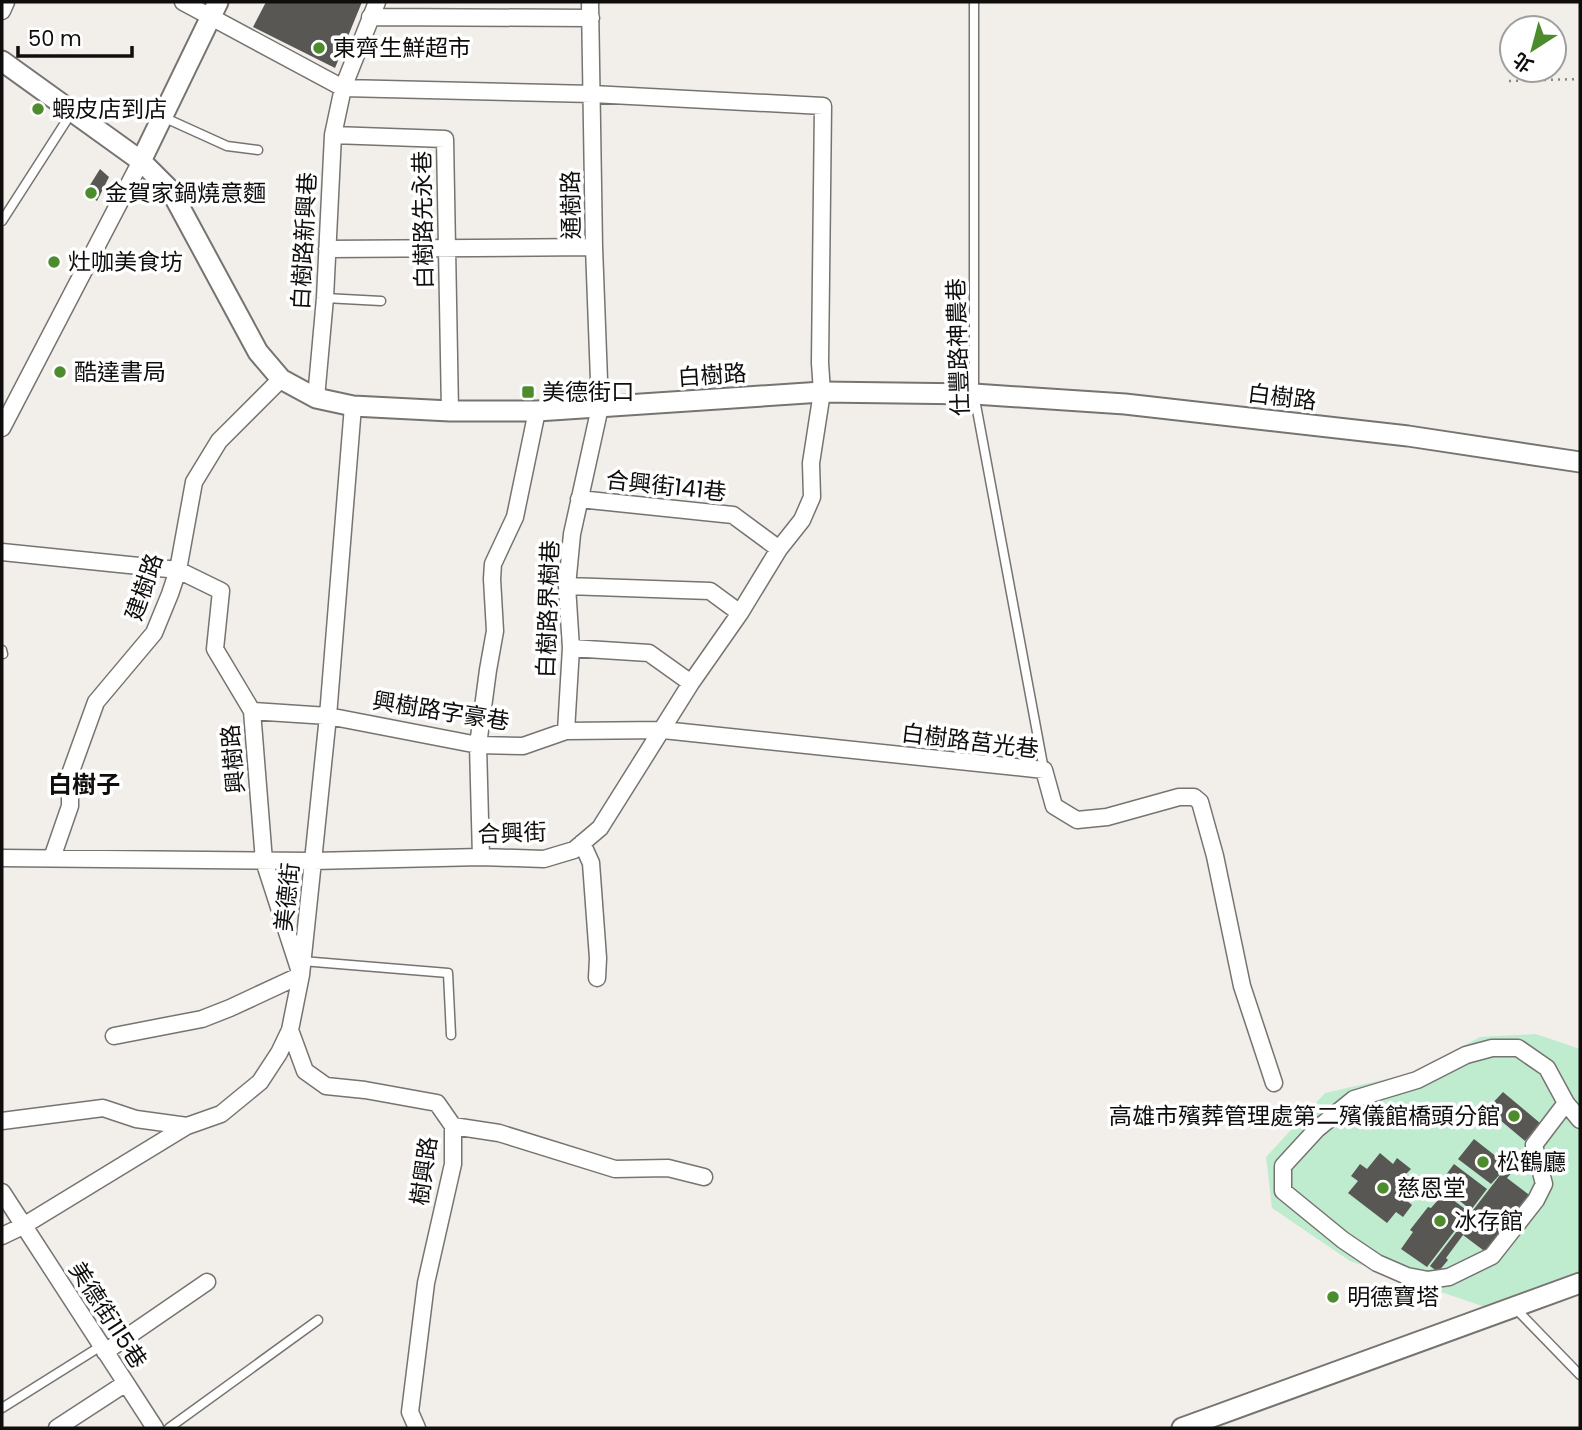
<svg xmlns="http://www.w3.org/2000/svg" width="1582" height="1430" font-family="Poppins,'Noto Sans TC',sans-serif">
<style>
.green{fill:#bfebcf}
.building{fill:#595753}
.lines{fill:none;stroke-linecap:round;stroke-linejoin:round}
.service-casing{stroke:#767470;stroke-width:11}
.minor-casing{stroke:#767470;stroke-width:19}
.tertiary-casing{stroke:#767470;stroke-width:23}
.path{stroke:#878582;stroke-width:2.5;stroke-dasharray:2 5;stroke-linecap:butt}
.service{stroke:#fff;stroke-width:8}
.minor{stroke:#fff;stroke-width:16}
.tertiary{stroke:#fff;stroke-width:19}
.poi-dot{fill:#4d8c2d;stroke:#fff;stroke-width:2.5}
.labels{text-anchor:middle;dominant-baseline:central;stroke-width:7;stroke-linejoin:round;paint-order:stroke}
.poi-label{font-size:23px;fill:#0f0e0d;stroke:#fff;text-anchor:start}
.street-label{font-size:23px;fill:#0f0e0d;stroke:#fff}
.neighbourhood-label{font-size:24px;font-weight:bold;fill:#0f0e0d;stroke:#fff}
</style>
<rect width="100%" height="100%" fill="#f2efea"/>
<path class="green" d="M1536,1034L1580,1049V1271L1485,1307L1350,1261L1272,1208L1266,1157L1325,1093L1413,1073L1480,1037Z"/>
<path class="building" d="M266,2H362L335,68L253,27Z
M100,169L109,177L97,201L85,193Z
M1503,1092L1540,1123L1525,1141L1487,1109Z
M1474,1139L1507,1165L1506,1166L1513,1171L1507,1178L1532,1197L1487,1253L1463,1235L1446,1258L1448,1260L1438,1272L1430,1266L1504,1170L1491,1184L1458,1159Z
M1380,1153L1393,1164L1397,1158L1411,1169L1406,1174L1418,1184L1405,1199L1412,1205L1403,1217L1396,1212L1387,1223L1348,1193L1358,1181L1351,1176L1360,1164L1367,1169Z
M1454,1164L1487,1189L1471,1210L1439,1184Z
M1444,1193L1469,1212L1427,1267L1401,1249L1413,1232L1410,1230L1428,1207L1431,1208Z"/>
<g class="lines">
<defs>
<path id="service" d="M974,2V394L1044,770
M163,117L227,146L258,150
M2,221L72,112
M325,298L381,301
M2,650L3,654
M302,961L448,973L451,1035
M1514,1307L1580,1375
M2,1408L101,1346
M169,1428L318,1320"/>
<path id="minor" d="M2,11L6,2
M370,17L591,18
M333,135L445,139L450,411
M327,249L594,247
M316,398L325,298L333,135L343,88L377,2
M2,428L141,161
M579,499L733,515L779,549
M2,552L178,570L221,591L215,649L252,711L264,861L301,975L230,1008L202,1019L114,1036
M567,586L710,591L740,613
M571,648L649,653L691,683
M252,711L328,716L478,745L523,746L566,731L663,730L1044,770L1054,806L1077,820L1107,817L1179,797H1194L1200,802L1215,856L1242,986L1274,1083
M566,731L571,648L567,586L572,534L600,407L594,247L590,2
M582,843L591,863L598,958L597,978
M481,857L478,745L488,670L495,631L492,579L493,564L515,517L537,411
M2,858L313,861L481,857L544,859L574,850L600,828L691,683L740,613L779,549L802,520L812,497L811,463L822,392L820,363L823,106L592,94L343,88L183,2
M52,858L70,806V774L96,702L154,633L170,594L178,570L194,482L219,441L281,379
M290,1030L305,1071L326,1086L365,1090L437,1103L453,1126V1164L426,1283L410,1412L417,1428
M1566,1103L1534,1145L1544,1184L1536,1200L1492,1256L1449,1277L1428,1280L1407,1276L1377,1263L1343,1240L1283,1191V1166L1317,1129L1354,1099L1417,1080L1466,1055L1492,1048H1518L1547,1068L1566,1103L1580,1120
M2,1121L103,1108L136,1119L187,1126
M453,1126L499,1133L615,1169L668,1168L704,1177
M2,1192L155,1428
M2,1236L23,1226L187,1126L221,1114L260,1082L279,1053L290,1030L301,975L313,861L328,716L353,406
M105,1352L207,1282
M57,1428L126,1383"/>
<path id="tertiary" d="M2,61L141,161L171,191L258,352L281,379L316,398L353,406L450,411H537L822,392L974,394L1125,404L1408,436L1580,462
M141,161L218,2
M1182,1428L1580,1283"/>
</defs>
<use href="#service" class="service-casing"/>
<use href="#minor" class="minor-casing"/>
<use href="#tertiary" class="tertiary-casing"/>
<path class="path" d="M1509,81L1580,79"/>
<use href="#service" class="service"/>
<use href="#minor" class="minor"/>
<use href="#tertiary" class="tertiary"/>
</g>
<g class="poi-dot">
<circle cx="319" cy="48" r="7"/>
<circle cx="38" cy="109" r="7"/>
<circle cx="91" cy="193" r="7"/>
<circle cx="54" cy="262" r="7"/>
<circle cx="60" cy="372" r="7"/>
<rect x="521" y="385" width="14" height="14" rx="3.5"/>
<circle cx="1514" cy="1116" r="7"/>
<circle cx="1483" cy="1162" r="7"/>
<circle cx="1383" cy="1188" r="7"/>
<circle cx="1440" cy="1221" r="7"/>
<circle cx="1333" cy="1297" r="7"/>
</g>
<g class="labels">
<g class="poi-label">
<text x="333" y="48">東齊生鮮超市</text>
<text x="52" y="109">蝦皮店到店</text>
<text x="105" y="193">金賀家鍋燒意麵</text>
<text x="68" y="262">灶咖美食坊</text>
<text x="74" y="372">酷達書局</text>
<text x="542" y="392">美德街口</text>
<text x="1500" y="1116" text-anchor="end">高雄市殯葬管理處第二殯儀館橋頭分館</text>
<text x="1497" y="1162">松鶴廳</text>
<text x="1397" y="1188">慈恩堂</text>
<text x="1454" y="1221">冰存館</text>
<text x="1347" y="1297">明德寶塔</text>
</g>
<g class="street-label">
<text transform="translate(571 205) rotate(-91)">通樹路</text>
<text transform="translate(423 220) rotate(-91)">白樹路先永巷</text>
<text transform="translate(304 241) rotate(-87)">白樹路新興巷</text>
<text transform="translate(958 347) rotate(-92)">仕豐路神農巷</text>
<text transform="translate(712 375) rotate(-4)">白樹路</text>
<text transform="translate(1282 397) rotate(7)">白樹路</text>
<text transform="translate(666 486) rotate(6)">合興街141巷</text>
<text transform="translate(144 587) rotate(-71)">建樹路</text>
<text transform="translate(548 609) rotate(-88)">白樹路界樹巷</text>
<text transform="translate(441 711) rotate(9)">興樹路字豪巷</text>
<text transform="translate(970 741) rotate(7)">白樹路莒光巷</text>
<text transform="translate(233 759) rotate(-95)">興樹路</text>
<text transform="translate(512 833) rotate(-2)">合興街</text>
<text transform="translate(287 897) rotate(-84)">美德街</text>
<text transform="translate(424 1171) rotate(-82)">樹興路</text>
<text transform="translate(108 1315) rotate(57)">美德街115巷</text>
</g>
<g class="neighbourhood-label">
<text x="84" y="784">白樹子</text>
</g>
</g>
<rect width="1582" height="1430" fill="none" stroke="#0f0e0d" stroke-width="7"/>
<g transform="translate(1533 49) rotate(216)"><circle r="33" fill="#ffffff" stroke="#9f9f9e" stroke-width="2"/>
<path d="M0-5L12 26L0 18L-12 26Z" fill="#4d8c2d"/>
<text y="-10" font-size="19" font-weight="bold" text-anchor="middle" fill="#0f0e0d">北</text>
</g>
<path d="M18 46v10h114v-10" fill="none" stroke="#0f0e0d" stroke-width="3.5"/>
<text x="28" y="46" font-size="21" fill="#0f0e0d" stroke="#ffffff" stroke-width="5" paint-order="stroke">50 m</text>
</svg>
